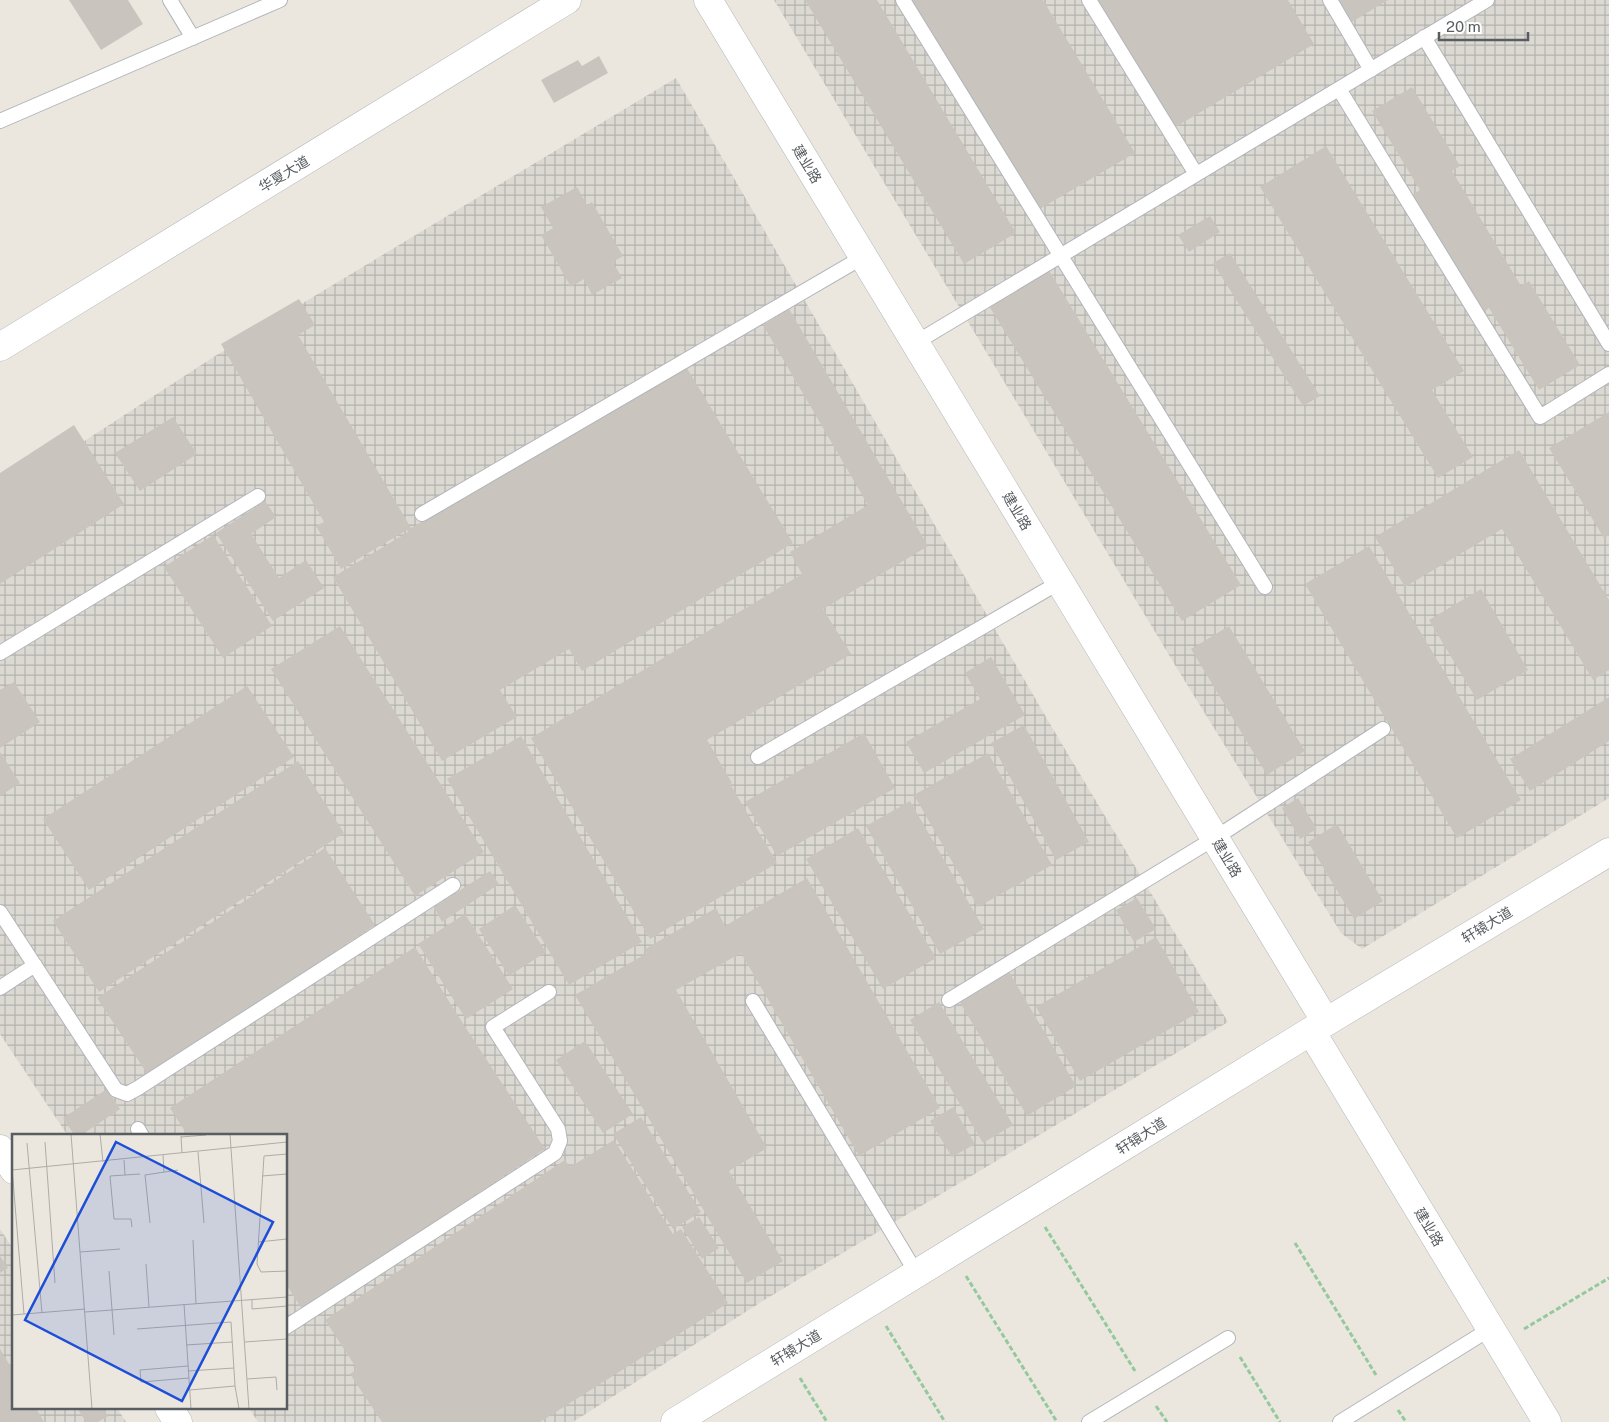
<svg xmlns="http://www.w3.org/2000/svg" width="1609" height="1422" font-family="'Public Sans','Noto Sans SC',sans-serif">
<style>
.industrial{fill:url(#industrial-grid)}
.building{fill:#c9c4be}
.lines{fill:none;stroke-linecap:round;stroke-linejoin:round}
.service-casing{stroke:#b2b6bb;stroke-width:16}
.tertiary-casing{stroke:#b2b6bb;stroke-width:29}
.path{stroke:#93c99c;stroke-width:3;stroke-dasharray:5 2.5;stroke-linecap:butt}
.service{stroke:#fff;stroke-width:14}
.tertiary{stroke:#fff;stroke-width:28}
.labels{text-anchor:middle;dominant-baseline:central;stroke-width:4;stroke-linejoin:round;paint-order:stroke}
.street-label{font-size:14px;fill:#585d61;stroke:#fff}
.inset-road{fill:none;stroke:#adaca8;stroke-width:1}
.view{fill:#1d4ed8;fill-opacity:0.15;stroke:#1d4ed8;stroke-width:2.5}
.inset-edge{fill:none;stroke:#585d61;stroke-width:2.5}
</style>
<defs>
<pattern id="industrial-grid" width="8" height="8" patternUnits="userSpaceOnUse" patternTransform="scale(1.25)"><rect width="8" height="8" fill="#dcd9d3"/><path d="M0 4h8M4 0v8" fill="none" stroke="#b5b3af"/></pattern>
</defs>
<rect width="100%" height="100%" fill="#ece7de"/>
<path class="industrial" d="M774,0H1609V798L1362,949L1341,933L1178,670Z
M676,78L1050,724L1228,1022L766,1299L573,1422H258L249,1408H286V1136H68L0,1034V496L215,356Z
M0,1229L14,1250V1408H117L126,1422H0Z"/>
<path class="building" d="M69,0H128L143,24L101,50Z
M805,0H877L1016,233L964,264Z
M912,0H1043L1135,153L1038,210Z
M1096,0H1288L1314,44L1174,128Z
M1339,0H1388L1352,22Z
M599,56L608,73L554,103L541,80L578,60L582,66Z
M1412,87L1460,166L1452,171L1521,286L1529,281L1580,365L1539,390L1489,308L1483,313L1412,195L1420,190L1372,111Z
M1326,146L1464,371L1432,390L1473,457L1438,478L1260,187Z
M577,187L587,205L592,202L623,256L613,262L622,278L592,295L584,279L571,287L541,235L553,228L541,207Z
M1210,216L1220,232L1189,252L1178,235Z
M1230,253L1320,396L1303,406L1213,263Z
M1048,269L1241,585L1182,621L989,306Z
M299,299L315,325L298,335L411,528L547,449L685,365L793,543L582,671L569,649L500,690L517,717L442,761L333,577L408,532L407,530L341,569L316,526L324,522L221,344Z
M789,309L928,546L823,609L851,654L707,740L732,783L730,784L777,863L650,939L531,738L802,574L790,552L868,505L763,325Z
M1609,412V535L1604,538L1549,448Z
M173,417L197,454L140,491L115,453Z
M74,425L124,504L0,584V473Z
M1519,450L1609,600V670L1593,680L1502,529L1405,587L1375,537Z
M265,501L276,517L251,534L279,578L306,560L324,588L273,621L216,533Z
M213,535L272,626L223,658L164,567Z
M1369,546L1521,800L1457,838L1305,584Z
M1481,589L1528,670L1477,700L1429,620Z
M340,626L484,852L415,896L271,669Z
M1229,626L1305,751L1267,775L1191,649Z
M991,657L1025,715L924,773L906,742L980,699L965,673Z
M14,682L40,722L0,748V690Z
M247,686L294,757L89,890L43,819Z
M1609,697V741L1530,791L1510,759Z
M1024,725L1089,842L1056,860L991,743Z
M864,733L895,788L777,856L745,802Z
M521,736L642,942L569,985L447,779Z
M0,752L20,783L0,796Z
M988,753L1052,865L978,907L914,795Z
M298,761L344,833L99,992L53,921Z
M1298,798L1317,829L1300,839L1282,808Z
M910,801L984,929L940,954L866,826Z
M1337,824L1383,901L1354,919L1308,842Z
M858,828L936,958L883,989L806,859Z
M325,848L375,925L148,1075L97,998Z
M490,871L499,884L442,922L434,907Z
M807,878L940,1108L859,1156L741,953L676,990L767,1148L729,1171L783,1261L747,1283L575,995L647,953L645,949L716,908L725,926Z
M1137,898L1156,929L1134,942L1116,910Z
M515,905L546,952L509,976L479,929Z
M465,914L513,989L466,1019L418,944Z
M1156,937L1199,1012L1080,1081L1036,1007Z
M415,947L462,1022L545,1149L302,1309L286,1284V1136H188L170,1108Z
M1008,970L1076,1086L1027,1116L958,999Z
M939,1002L1013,1125L983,1143L910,1020Z
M585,1041L633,1114L603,1133L556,1060Z
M107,1089L120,1109L80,1136H75L63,1118Z
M953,1107L975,1144L952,1157L930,1121Z
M641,1117L701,1212L673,1229L613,1134Z
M614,1140L673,1234L681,1229L728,1303L540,1422H382L350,1374L357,1369L325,1320L565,1160L570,1167Z
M699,1217L719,1248L702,1259L682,1227Z
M0,1256L8,1268L0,1273Z
M0,1349L14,1372V1408H36L44,1422H0Z
M77,1408H103L108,1416L98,1422H86Z"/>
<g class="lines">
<defs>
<path id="service" d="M170,0L193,38
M903,0L1265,587
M1089,0L1196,174
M1330,0L1371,70
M1424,37L1609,344
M1339,89L1540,417L1609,374
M0,121L280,0
M915,343L1487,0
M422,514L863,257
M0,653L258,496
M758,757L1060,582
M0,912L116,1090L127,1094L138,1088L453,885
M0,988L35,965
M949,1000L1215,838L1383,729
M753,1001L917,1274
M138,1129L142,1136
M286,1327L555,1153L560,1141L558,1129L493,1027L549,992
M1089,1422L1228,1338
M1340,1422L1490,1329"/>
<path id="tertiary" d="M708,0L1326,1022
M0,347L567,0
M1311,1031L1547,1422
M0,1149L14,1170
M169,1408L178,1422
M675,1422L1311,1031L1609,852"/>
</defs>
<use href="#service" class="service-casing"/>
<use href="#tertiary" class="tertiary-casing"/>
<path class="path" d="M1045,1227L1135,1371
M1295,1243L1376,1375
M966,1276L1057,1422
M886,1326L945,1422
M1524,1329L1609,1278
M1240,1357L1280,1422
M800,1378L827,1422
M1156,1406L1167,1422
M1398,1410L1406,1422"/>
<use href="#service" class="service"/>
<use href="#tertiary" class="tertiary"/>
</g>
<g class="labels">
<g class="street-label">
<text transform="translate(807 164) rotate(59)">建业路</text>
<text transform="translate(284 174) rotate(-31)">华夏大道</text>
<text transform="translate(1017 511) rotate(59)">建业路</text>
<text transform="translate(1227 858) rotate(59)">建业路</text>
<text transform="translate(1487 925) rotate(-31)">轩辕大道</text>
<text transform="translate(1141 1136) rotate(-32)">轩辕大道</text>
<text transform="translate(1429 1227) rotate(59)">建业路</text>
<text transform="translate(796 1348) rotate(-31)">轩辕大道</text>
</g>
</g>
<g transform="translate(12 1134)">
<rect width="275" height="275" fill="#ece7de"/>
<path class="inset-road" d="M59,0L80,275M88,0L91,28M218,0L237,275M169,2L170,19M169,3L194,1M33,8L43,149M15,9L30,179M186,18L192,89M275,20L252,22L245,130L249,138L275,137M151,21L152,38M112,26L113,41M0,34L12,180M0,36L275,8M250,42L275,40M138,89L133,41L166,36M120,93L119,85H102L98,42L128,40M181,106L184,170M246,108L275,105M68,118L108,115M134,130L137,173M97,137L102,201M240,166V175L275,172M172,170L179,275M73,178L275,163M0,181L73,175M125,195L219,188L223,252L178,256M233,208L275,205M174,211L220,208M176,232L128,236L129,248L177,244M176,237L222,234M235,245L264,243L265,256M223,252L227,275"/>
<path class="view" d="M104,8L261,88L170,267L13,186Z"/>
<rect width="275" height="275" class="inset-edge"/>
</g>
<path d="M1439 32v8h89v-8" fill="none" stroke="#585d61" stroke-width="2.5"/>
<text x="1446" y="32" font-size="15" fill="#585d61" stroke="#ffffff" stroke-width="4" paint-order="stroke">20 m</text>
</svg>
